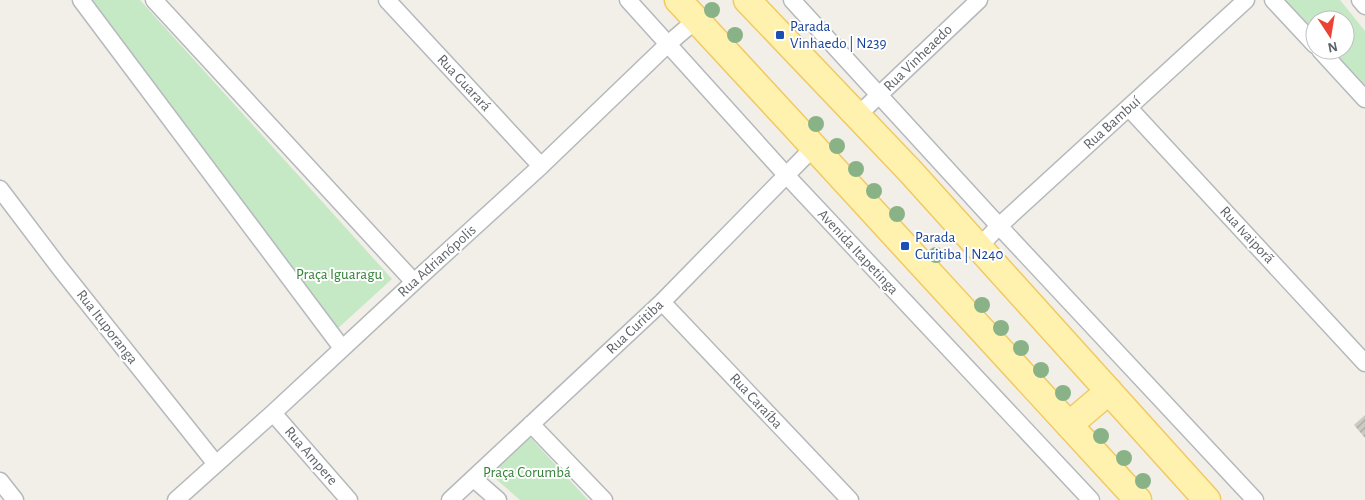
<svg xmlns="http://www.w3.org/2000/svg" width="1365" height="500" font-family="'Alegreya Sans',sans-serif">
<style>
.green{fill:#c5e8c5}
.building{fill:url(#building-hatch)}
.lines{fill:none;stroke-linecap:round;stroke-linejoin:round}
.minor-casing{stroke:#b5b8bc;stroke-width:19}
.primary-casing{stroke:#f2c960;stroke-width:29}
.minor{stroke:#fff;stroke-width:16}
.primary{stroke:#fff2af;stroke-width:26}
.tree{fill:#89b387}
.transit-dot{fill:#1a4fb4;stroke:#fff;stroke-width:2}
.labels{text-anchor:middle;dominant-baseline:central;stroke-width:4;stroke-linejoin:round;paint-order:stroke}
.transit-label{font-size:15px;fill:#164399;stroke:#fff;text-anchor:start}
.street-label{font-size:15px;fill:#5f6368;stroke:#fff}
.park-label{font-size:15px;fill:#348238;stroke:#fff}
</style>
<defs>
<pattern id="building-hatch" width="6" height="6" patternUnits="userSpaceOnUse" patternTransform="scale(1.25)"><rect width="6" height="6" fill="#cccac5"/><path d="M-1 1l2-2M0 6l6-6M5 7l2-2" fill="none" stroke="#a9a8a4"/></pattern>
</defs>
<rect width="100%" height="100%" fill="#f1efe8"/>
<path class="green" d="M92,0H140L392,279L336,330Z
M1284,0H1340L1365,31V85L1332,50H1345V20H1315V32Z
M529,436L588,500H520L487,471Z"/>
<path class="building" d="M1365,415V438L1354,425Z"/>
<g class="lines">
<defs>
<path id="minor" d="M81,0L342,348
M154,0L414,282
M387,0L541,166
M628,0L787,176L1091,500
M792,0L999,226L1255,500
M1273,0L1315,45
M1360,0L1365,6
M1320,50L1365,99
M1129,108L1365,363
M857,116L979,0
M0,189L59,267L216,464
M979,247L999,226L1246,0
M662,302L850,500
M273,413L349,500
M531,424L604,500
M474,479L498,500
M0,481L15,500
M176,500L273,413L414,282L541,166L668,44L696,20
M450,500L662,302L814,147"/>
<path id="primary" d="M678,0L789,120L1138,500
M747,0L910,171L1207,500
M1069,425L1109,391"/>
</defs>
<use href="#minor" class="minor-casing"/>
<use href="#primary" class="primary-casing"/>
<use href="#minor" class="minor"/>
<use href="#primary" class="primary"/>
</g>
<g class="tree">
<circle cx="712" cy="10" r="8"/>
<circle cx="735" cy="35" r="8"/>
<circle cx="816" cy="124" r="8"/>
<circle cx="837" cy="146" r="8"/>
<circle cx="856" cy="169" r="8"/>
<circle cx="874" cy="191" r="8"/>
<circle cx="897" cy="214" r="8"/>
<circle cx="936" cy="255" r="8"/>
<circle cx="982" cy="305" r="8"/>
<circle cx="1001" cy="328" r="8"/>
<circle cx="1021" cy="348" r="8"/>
<circle cx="1041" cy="370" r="8"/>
<circle cx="1063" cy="393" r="8"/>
<circle cx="1101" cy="436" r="8"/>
<circle cx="1124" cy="458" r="8"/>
<circle cx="1143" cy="481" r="8"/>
</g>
<g class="transit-dot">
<rect x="775" y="30" width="10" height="10" rx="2.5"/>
<rect x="900" y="241" width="10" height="10" rx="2.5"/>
</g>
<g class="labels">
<g class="transit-label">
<text x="790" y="26">Parada<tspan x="790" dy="17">Vinhaedo | N239</tspan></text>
<text x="915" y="237">Parada<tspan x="915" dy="17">Curitiba | N240</tspan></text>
</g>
<g class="street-label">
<text transform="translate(918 58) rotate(-44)">Rua Vinheaedo</text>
<text transform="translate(464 83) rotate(47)">Rua Guarará</text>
<text transform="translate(1112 123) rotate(-42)">Rua Bambuí</text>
<text transform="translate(1247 235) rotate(47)">Rua Ivaiporã</text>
<text transform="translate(858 252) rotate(47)">Avenida Itapetinga</text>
<text transform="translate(437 261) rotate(-42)">Rua Adrianópolis</text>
<text transform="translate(107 327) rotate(52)">Rua Ituporanga</text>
<text transform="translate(635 327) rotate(-43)">Rua Curitiba</text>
<text transform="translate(756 401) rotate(47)">Rua Caraíba</text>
<text transform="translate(311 456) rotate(49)">Rua Ampere</text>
</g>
<g class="park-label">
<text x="339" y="274">Praça Iguaragu</text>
<text x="527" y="472">Praça Corumbá</text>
</g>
</g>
<g transform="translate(1330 35) rotate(168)"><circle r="24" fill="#ffffff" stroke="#bfc1c3"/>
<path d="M0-4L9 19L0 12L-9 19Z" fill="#ea4335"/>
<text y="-8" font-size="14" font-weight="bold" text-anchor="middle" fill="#5f6368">N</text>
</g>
</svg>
